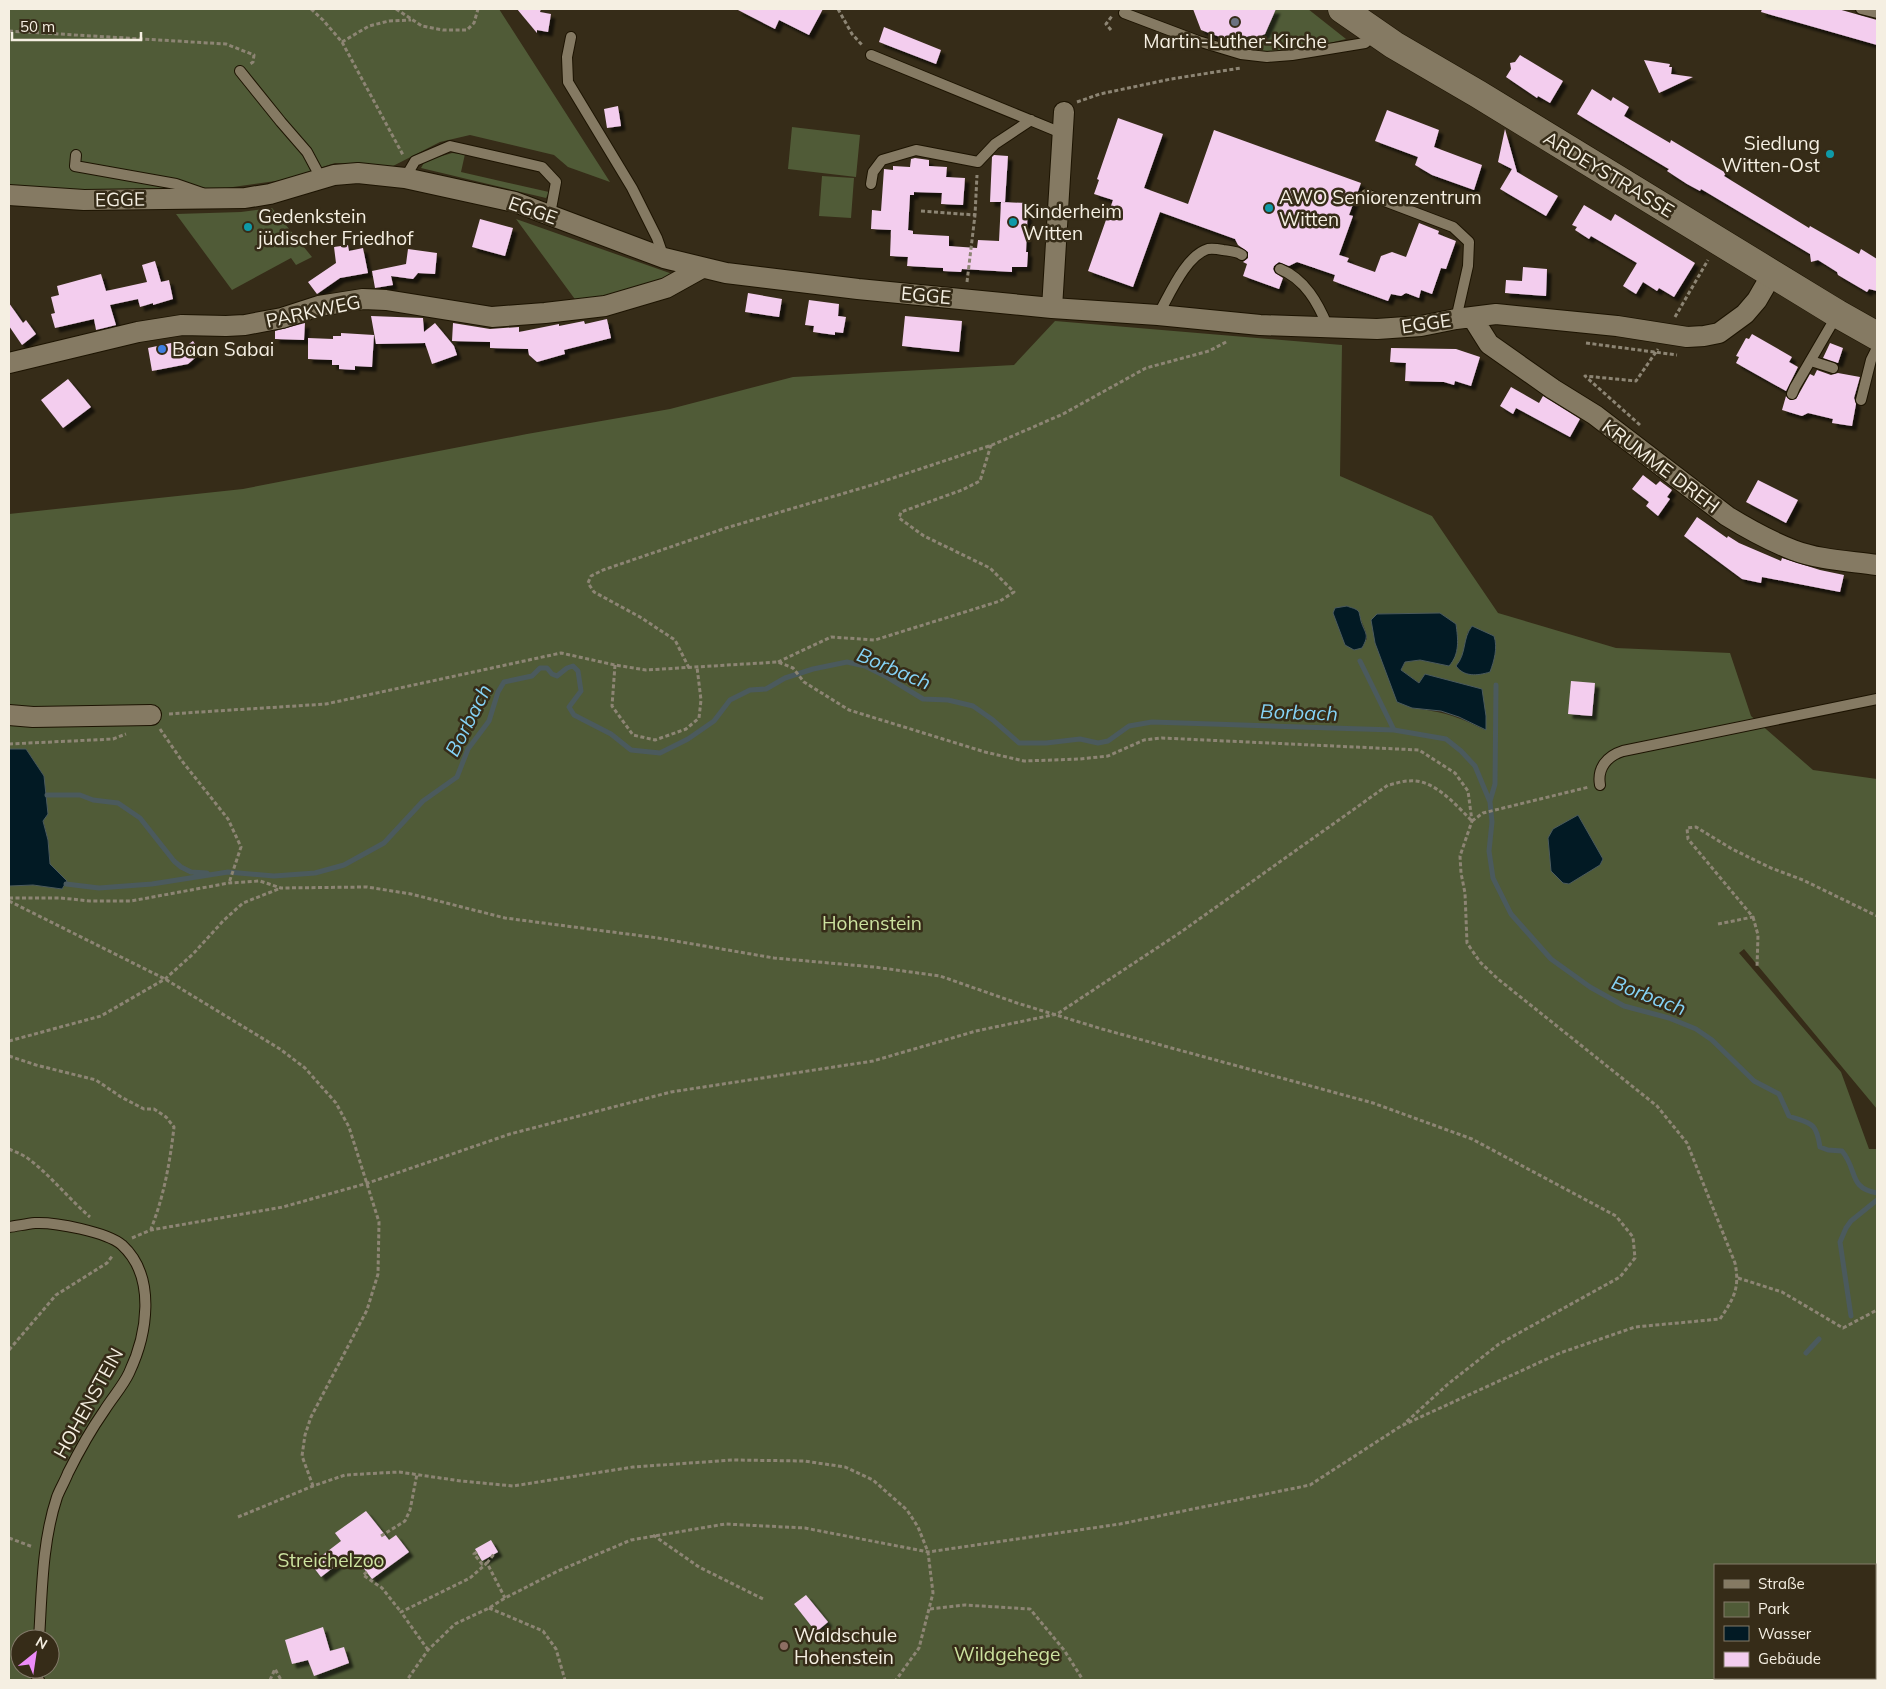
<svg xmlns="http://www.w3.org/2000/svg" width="1886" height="1689" font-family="Mulish,sans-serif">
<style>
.green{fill:#505b37;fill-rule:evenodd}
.water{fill:#021a24;stroke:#4b5a5d}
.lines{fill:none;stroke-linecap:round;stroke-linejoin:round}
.stream{stroke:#4b5a5d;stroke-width:5}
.building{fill:#f3cdee;filter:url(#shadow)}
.lane-casing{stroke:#1d1402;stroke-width:12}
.street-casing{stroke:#1d1402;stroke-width:22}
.secondary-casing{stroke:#1d1402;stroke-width:29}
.path{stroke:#8d8574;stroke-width:3;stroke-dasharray:4 2.5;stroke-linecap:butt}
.lane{stroke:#857a63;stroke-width:10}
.street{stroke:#857a63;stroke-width:20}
.secondary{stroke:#857a63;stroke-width:28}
.worship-dot{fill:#6b7280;stroke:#362c18;stroke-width:2}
.culture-dot{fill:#0f9aa8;stroke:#362c18;stroke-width:2}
.shop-dot{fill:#3f7fe0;stroke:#362c18;stroke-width:2}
.education-dot{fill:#8d6e63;stroke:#362c18;stroke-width:2}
.labels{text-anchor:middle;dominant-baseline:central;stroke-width:5;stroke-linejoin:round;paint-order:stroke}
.poi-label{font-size:19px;fill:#f5efe2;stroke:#362c18;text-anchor:start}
.street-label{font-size:19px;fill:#f5efe2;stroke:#362c18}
.park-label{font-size:19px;fill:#cce29f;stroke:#362c18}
.water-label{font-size:20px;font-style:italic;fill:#85d2f5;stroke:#362c18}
</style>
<defs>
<filter id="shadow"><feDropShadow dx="4.5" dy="4.5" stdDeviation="1" flood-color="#0009"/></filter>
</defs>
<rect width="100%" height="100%" fill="#362c18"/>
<path class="green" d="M9,9H499L610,182L568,167L554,155L470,135L440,142L393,166L335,163L283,180L219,189L109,193L9,185Z
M1272,9H1308L1346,39C1307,49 1261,60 1222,42L1231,41L1235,34L1256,38L1265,34L1274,13Z
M792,127L860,135L856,177L788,169Z
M452,153L465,154L461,172L549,192L546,198L421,168L425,161Z
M822,176L854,178L851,218L819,216Z
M272,208L312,257L296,265L291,258L232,290L176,214L241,212Z
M516,219L681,277L627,292L577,302Z
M1055,321L1342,345L1340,476L1432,516L1498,613L1616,648L1730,653L1751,716L1813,770L1877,779V1109L1744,949L1739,953L1841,1072L1869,1149H1877V1680H9V886L33,885L62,889L67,881L50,864L48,840L43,820L44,776L26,749H9V514L243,489L527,434L670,409L793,377L1014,365ZM1333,613H1359C1361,623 1367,630 1367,640ZM1440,613L1449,666L1420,660L1405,662L1401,670L1485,730C1457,716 1444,712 1412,708L1377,614ZM1468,631L1496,642L1493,663L1456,666L1463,655ZM1551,854L1601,856L1603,859L1552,871ZM1715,1565H1875V1678H1715ZM20,1639H50V1669H20Z"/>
<path class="water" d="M1347,606C1351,608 1356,608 1359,612C1360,615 1360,618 1361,621C1365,634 1370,634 1362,648L1354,650L1345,645L1333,613L1335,608Z
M1440,613L1456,624C1458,639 1460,654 1449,666L1420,660L1405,662L1401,670L1419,683L1425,674L1482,689L1486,716V730L1459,717L1441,711L1412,708L1397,702L1375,643L1371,620L1377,614Z
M1472,626L1494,636C1498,648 1494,661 1490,672C1477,676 1464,677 1456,666C1467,653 1462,639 1472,626Z
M9,749H26L44,776L48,814L43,821L48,840L50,864L67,881L62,889L33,885L9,886Z
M1578,815L1603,859L1600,865L1569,884L1563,883L1551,871L1548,838L1553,829Z"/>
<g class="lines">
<path class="stream" d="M1360,661L1394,730
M47,795H80L93,800L118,803L140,818L174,861L181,867L191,872L207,873
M1490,801L1495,784L1496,685
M66,884L99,888L152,884L228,872L274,876L315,873L344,865L384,843L423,801L457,777L468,749L489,721L498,692L504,682L532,676L540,668H547L552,674L557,676L567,668L573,666L578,671L581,691L569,707L574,715L611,734L631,750L660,753L688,739L714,721L730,700L750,690L766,689L785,678L813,669L847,662L865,666L887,677L923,699L948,700L973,706L993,720L1019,743H1046L1080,739L1098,743L1108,741L1129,726L1152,722L1394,730L1446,739L1461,751L1475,766L1490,802L1492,822L1489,851L1493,878L1511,914L1551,959L1590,987L1624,1006L1669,1018L1696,1029L1712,1040L1754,1081L1779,1094L1789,1116C1811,1124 1816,1121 1820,1147L1828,1150L1842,1151C1858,1170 1848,1188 1877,1193
M1851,1316L1840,1242L1846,1228L1851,1221L1877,1200
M1806,1353L1819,1339"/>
</g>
<path class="building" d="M517,9H541L540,12L551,14L548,32L537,30V33Z
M736,9H823L809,35L779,20L775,29Z
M1193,9H1276L1265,34L1256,38L1249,36L1244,38L1239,36L1231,41L1201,30Z
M1762,9H1838L1877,20V45L1761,12Z
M884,27L941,50L936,64L879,42Z
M1520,55L1563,81L1550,103L1538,96L1537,98L1506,77L1511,69L1510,63L1515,62Z
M1644,60L1670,64L1669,67H1672L1671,74L1693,77L1659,93Z
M1592,89L1611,101L1613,97L1629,107L1624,116L1670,143L1671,140L1726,173L1724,176L1809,228L1810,226L1859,254L1861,249L1877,259V291L1869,289L1867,292L1838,275L1837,272L1818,260L1811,262L1810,254L1701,189L1700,191L1687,184L1667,171L1669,169L1667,168L1577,114Z
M618,106L621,126L607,128L604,109Z
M1387,110L1439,130L1434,147L1482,165L1474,190L1432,175L1415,165L1418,157L1375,141Z
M1118,118L1163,134L1144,188L1188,204L1214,130L1361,183L1349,215L1353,216L1339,255L1349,258L1347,262L1375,272L1381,256L1392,252L1406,257L1419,223L1439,231L1438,234L1456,241L1446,269L1441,268L1432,294L1421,290L1419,298L1406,293L1401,296L1391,294L1388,301L1333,281L1335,275L1297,262L1289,266L1279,262L1274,266L1273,269L1275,273L1283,278L1279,289L1243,276L1247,264L1243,262L1248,258V252L1238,245L1235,239L1160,212L1133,287L1088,271L1113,200L1094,194L1099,180L1097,179Z
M1505,129L1517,172L1558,196L1546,216L1500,189L1512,169L1498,162Z
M994,155L1008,156L1005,202H990L992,157Z
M915,158L929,160V166L947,167L946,177L965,178L963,205L941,204L942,193L914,192V195H910L908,230L913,231V234L949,236V246L977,248L978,240L999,241L1001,202L1028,203L1026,252H1028L1027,267H1012V272L962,269L961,272L943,271V268L907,266L908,257L890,256L891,230L871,229L872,210L881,211L884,169L893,170V166L910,167L911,159Z
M1584,205L1611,221L1615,214L1695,263L1674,297L1659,288L1657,291L1643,282L1636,294L1623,286L1637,263L1591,236L1589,239L1575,230L1577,227L1572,225Z
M480,219L513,228L505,256L472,247Z
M348,245L349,251L363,248L368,273L340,278L317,294L308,282L336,263L334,247Z
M408,249L437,253L435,274L418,273L413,279L391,276L393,285L375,288L372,271L406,264Z
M155,261L161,282L169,280L173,299L153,305V303L140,307L138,299L110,305L116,325L96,330L94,319L55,328L51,314L55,313L51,297L59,295L57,286L101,274L106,291L147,282L142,265Z
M1523,267L1547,269L1546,296L1505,293L1506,280L1522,281Z
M748,293L782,299L779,317L745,312Z
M809,300L839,304L838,316L846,317L843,333L835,332V335L813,332L814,326L805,325Z
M9,303L23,323L26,320L36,334L22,345L9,326Z
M371,316L423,318L424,332L435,323L454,346L457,355L432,364L425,343L376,344Z
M905,316L962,321L959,352L902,346Z
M607,319L611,338L564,350L565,354L537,362L529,355L528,349L490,348V342L452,341L453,323L490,329L519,327V332L559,324V326L584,321L585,324Z
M305,323L304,340L275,339V331Z
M341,333L374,335L372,367L355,366V370L339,369V365H332V360L308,359V338L333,339V336H341Z
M1752,334L1792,357L1789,362L1798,367L1786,391L1736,363L1739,357L1736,356L1746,338L1749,339Z
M180,341L182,349L193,341L201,353L188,364L152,371L148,348Z
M1830,343L1843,348L1838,363L1823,358Z
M1391,348L1456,349L1480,357L1471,386L1455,381L1454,385L1444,382L1405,381L1406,363L1390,362Z
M1817,370L1831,375L1838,373L1860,377L1854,398L1856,404L1852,426L1832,423L1833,419L1808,413L1802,416L1782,410L1786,396L1790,400L1796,399L1810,374L1814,376Z
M68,379L91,407L63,428L41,400Z
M1511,387L1539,403L1543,396L1580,419L1570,437L1516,408L1513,414L1500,406Z
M1643,475L1656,485L1660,481L1672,490L1667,497L1670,499L1658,516L1646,506L1649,502L1632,489Z
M1758,480L1798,500L1786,523L1746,502Z
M1697,517L1727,538L1728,536L1739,543L1781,561L1782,558L1820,570L1844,575L1840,592L1762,577L1761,583L1742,579L1684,536Z
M1571,681L1595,683L1592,716L1568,714Z
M366,1511L389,1540L396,1535L409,1552L372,1579L352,1553L321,1577L311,1564L341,1541L335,1533Z
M491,1540L498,1552L482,1561L475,1549Z
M806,1595L828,1622L816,1632L794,1604Z
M323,1627L330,1651L344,1647L349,1663L314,1676L308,1660L292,1664L285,1640Z"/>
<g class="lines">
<defs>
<path id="lane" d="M1861,9L1877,13
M1124,13L1198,41L1241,54L1267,57L1292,55L1365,43L1375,34
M571,37L567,57L568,82L632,188L657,238L664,258
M871,55L1064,134
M240,71L281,122L307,152L322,180
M76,155L75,166L176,184L202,193
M405,178L415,161L450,146L542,167L556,182L550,214
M871,184L873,172L882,160L916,150L978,162L995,144L1031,120
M1366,194L1453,227L1469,242L1468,266L1456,319
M1280,269C1305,279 1318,303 1328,327
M1158,315C1169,296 1186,255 1208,249C1213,248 1218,249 1223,250C1230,251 1237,251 1242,255
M1811,361L1833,368
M1792,394L1795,387L1837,315
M1861,400L1871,360L1877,348
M1600,785C1597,768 1607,756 1623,751L1877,699
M9,1227C17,1226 26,1224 35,1223C55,1222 107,1232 122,1245C157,1277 147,1335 129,1373C123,1386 112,1398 104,1411C90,1431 79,1451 68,1473C65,1481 60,1489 57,1497C42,1542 42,1592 39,1639
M36,1669V1675L39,1680"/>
<path id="street" d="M9,195L84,200L245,198L270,194L334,175L358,173L405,178L515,202L664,258L726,273L858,289L1052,308L1158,315L1260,325L1377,329L1421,326L1456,319L1496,314L1617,326L1687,337L1704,336L1719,333L1745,314L1757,300L1772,274
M1052,308L1064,112
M1472,317L1489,344L1553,389L1595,415L1727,516C1748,529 1770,541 1793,550C1819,560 1850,561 1877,565
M9,363L138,332L182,325L226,326L245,325L282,318L319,306L363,299L386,300L492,317L545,313L605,306L666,288L702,268
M9,715L33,717L151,715"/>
<path id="secondary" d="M1342,9L1394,45L1478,94L1838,314L1877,336"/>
</defs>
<use href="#lane" class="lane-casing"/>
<use href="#street" class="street-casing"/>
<use href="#secondary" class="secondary-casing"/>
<path class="path" d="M311,9L323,20L342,42L403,155
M396,9L422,26L443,30H467L474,23L478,9
M838,9L852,34L862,45
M1111,30L1106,24L1112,16
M9,31L226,44L254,55L253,62L250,64
M342,42L369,26L389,21L411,20
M1077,102L1100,94L1171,79L1241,68
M921,211L975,215L977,175
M967,282L975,215
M1675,317L1708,260
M1586,343L1677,355
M1640,425L1585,376L1636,381L1658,349
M778,662L831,637L875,640L1000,601L1014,592L990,568L924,536L899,518L901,512L962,490L980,481L991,445
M615,665L612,706L633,735L655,740L686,729L699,718L701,700L697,667
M689,668L675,640L640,617L594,592L588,583L591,576L603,570L726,528L872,485L992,445L1063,414L1146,368L1209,351L1228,341
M169,714L326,704L561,653L615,665L646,670L778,662L793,668L804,682L849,710L985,752L1024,761L1080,759L1108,756L1144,740L1162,738L1419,750L1455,773L1468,791L1472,821L1460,856L1461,873L1465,893L1467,943L1480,962L1498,979L1657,1106L1687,1143L1735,1263C1740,1288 1734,1298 1720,1319L1635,1327L1560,1353L1401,1426L1310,1485L1120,1524L928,1552L805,1528L725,1524L631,1540L558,1571L505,1598L489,1608L455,1624L428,1650L407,1680
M160,729L182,761L228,819L241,847L229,883
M9,744L113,739L126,734
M1472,821L1483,813L1589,787
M9,898H61L90,901H131L229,883L260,881L281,888L367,887L411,894L505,918L658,938L774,958L874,967L940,976L1017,1003L1102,1029L1373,1103L1472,1139L1616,1216L1633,1237L1635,1258L1620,1277L1499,1344L1448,1384L1404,1424
M9,901L165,979L280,1049L305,1068L336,1103L349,1127L379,1222L378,1274L367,1310L311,1417L305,1435L302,1456L313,1486
M1753,917L1758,935L1757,968
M1718,924L1753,917L1688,839L1687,828L1696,827L1732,849L1771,868L1803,880L1877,916
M9,1041L101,1016L165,979L193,954L224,920L243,903L281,888
M9,1056L36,1065L96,1080L121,1097L144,1109H154L166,1117L174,1127C170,1162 164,1196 151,1229
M9,1149C16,1152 24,1155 30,1160C52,1177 69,1199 90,1217
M132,1238L151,1230L283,1207L368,1183L510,1134L671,1092L873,1061L976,1031L1057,1014L1181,932L1388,785C1395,784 1402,781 1408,781C1433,778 1455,804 1471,820
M1738,1278L1782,1292L1843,1328L1877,1310
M9,1350L56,1295L107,1263L113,1255
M238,1517L313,1486L345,1475L399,1472L461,1481L513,1486L633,1467L733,1460L804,1461L845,1467L873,1480L907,1510L918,1527L928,1552L933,1593L919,1648L896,1680
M653,1535L699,1567L763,1599
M381,1536L405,1521L410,1510L417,1474
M9,1538L33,1547
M477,1552L474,1554L482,1564L487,1563
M487,1563L494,1554
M367,1572L363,1575L382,1588L401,1612
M489,1608L543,1631L556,1649L565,1680
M930,1609L965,1605L1030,1609L1064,1650L1083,1680
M428,1650L401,1612L470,1578L487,1563L505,1598
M270,1680L275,1669L281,1680"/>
<use href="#lane" class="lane"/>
<use href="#street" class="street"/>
<use href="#secondary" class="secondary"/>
</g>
<circle class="worship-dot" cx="1235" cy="22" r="5"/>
<g class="culture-dot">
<circle cx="1830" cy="154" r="5"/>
<circle cx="1269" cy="208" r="5"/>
<circle cx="1013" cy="222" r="5"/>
<circle cx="248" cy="227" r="5"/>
</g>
<circle class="shop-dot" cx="162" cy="349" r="5"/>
<circle class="education-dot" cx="784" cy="1646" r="5"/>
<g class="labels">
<g class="poi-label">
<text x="1235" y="41" text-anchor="middle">Martin-Luther-Kirche</text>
<text x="1820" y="143" text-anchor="end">Siedlung<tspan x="1820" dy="22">Witten-Ost</tspan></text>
<text x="1279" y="197">AWO Seniorenzentrum<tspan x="1279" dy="22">Witten</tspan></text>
<text x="1023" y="211">Kinderheim<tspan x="1023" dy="22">Witten</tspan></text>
<text x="258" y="216">Gedenkstein<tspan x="258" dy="22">jüdischer Friedhof</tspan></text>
<text x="172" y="349">Baan Sabai</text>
<text x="794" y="1635">Waldschule<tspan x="794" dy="22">Hohenstein</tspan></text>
</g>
<g class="street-label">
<text transform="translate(1609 174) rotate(31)">ARDEYSTRASSE</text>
<text transform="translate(120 199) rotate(-1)">EGGE</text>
<text transform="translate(533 210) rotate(19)">EGGE</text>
<text transform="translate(926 295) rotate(5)">EGGE</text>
<text transform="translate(313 311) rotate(-12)">PARKWEG</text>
<text transform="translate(1426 323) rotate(-8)">EGGE</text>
<text transform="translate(1661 466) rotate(37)">KRUMME DREH</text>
<text transform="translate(88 1403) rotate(-61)">HOHENSTEIN</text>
</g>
<g class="park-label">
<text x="872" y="923">Hohenstein</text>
<text x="331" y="1560">Streichelzoo</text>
<text x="1007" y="1654">Wildgehege</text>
</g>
<g class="water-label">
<text transform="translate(894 668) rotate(23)">Borbach</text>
<text transform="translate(1299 712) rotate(2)">Borbach</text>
<text transform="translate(468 720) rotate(-63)">Borbach</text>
<text transform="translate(1649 995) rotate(21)">Borbach</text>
</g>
</g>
<rect width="1886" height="1689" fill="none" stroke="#f5efe2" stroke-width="20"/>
<rect x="1714" y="1564" width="162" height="115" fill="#362c18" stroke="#827a69"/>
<rect x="1724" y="1580" width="25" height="8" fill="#857a63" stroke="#827a69"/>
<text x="1758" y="1589" font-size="15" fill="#f5efe2">Straße</text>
<rect x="1724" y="1602" width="25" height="15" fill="#505b37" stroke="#827a69"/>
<text x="1758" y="1614" font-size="15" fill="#f5efe2">Park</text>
<rect x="1724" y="1626" width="25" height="15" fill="#021a24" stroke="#827a69"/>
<text x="1758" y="1639" font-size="15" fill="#f5efe2">Wasser</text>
<rect x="1724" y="1652" width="25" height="15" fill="#f3cdee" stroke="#827a69"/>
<text x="1758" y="1664" font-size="15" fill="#f5efe2">Gebäude</text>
<g transform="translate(35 1654) rotate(30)"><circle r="24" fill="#362c18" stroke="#827a69"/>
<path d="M0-4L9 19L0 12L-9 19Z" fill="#ed8cfa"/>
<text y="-8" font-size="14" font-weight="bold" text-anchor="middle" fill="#f5efe2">N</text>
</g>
<path d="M12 32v8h129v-8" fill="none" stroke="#f5efe2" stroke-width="2.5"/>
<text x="20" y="32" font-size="15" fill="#f5efe2" stroke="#362c18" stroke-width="4" paint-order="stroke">50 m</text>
</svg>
